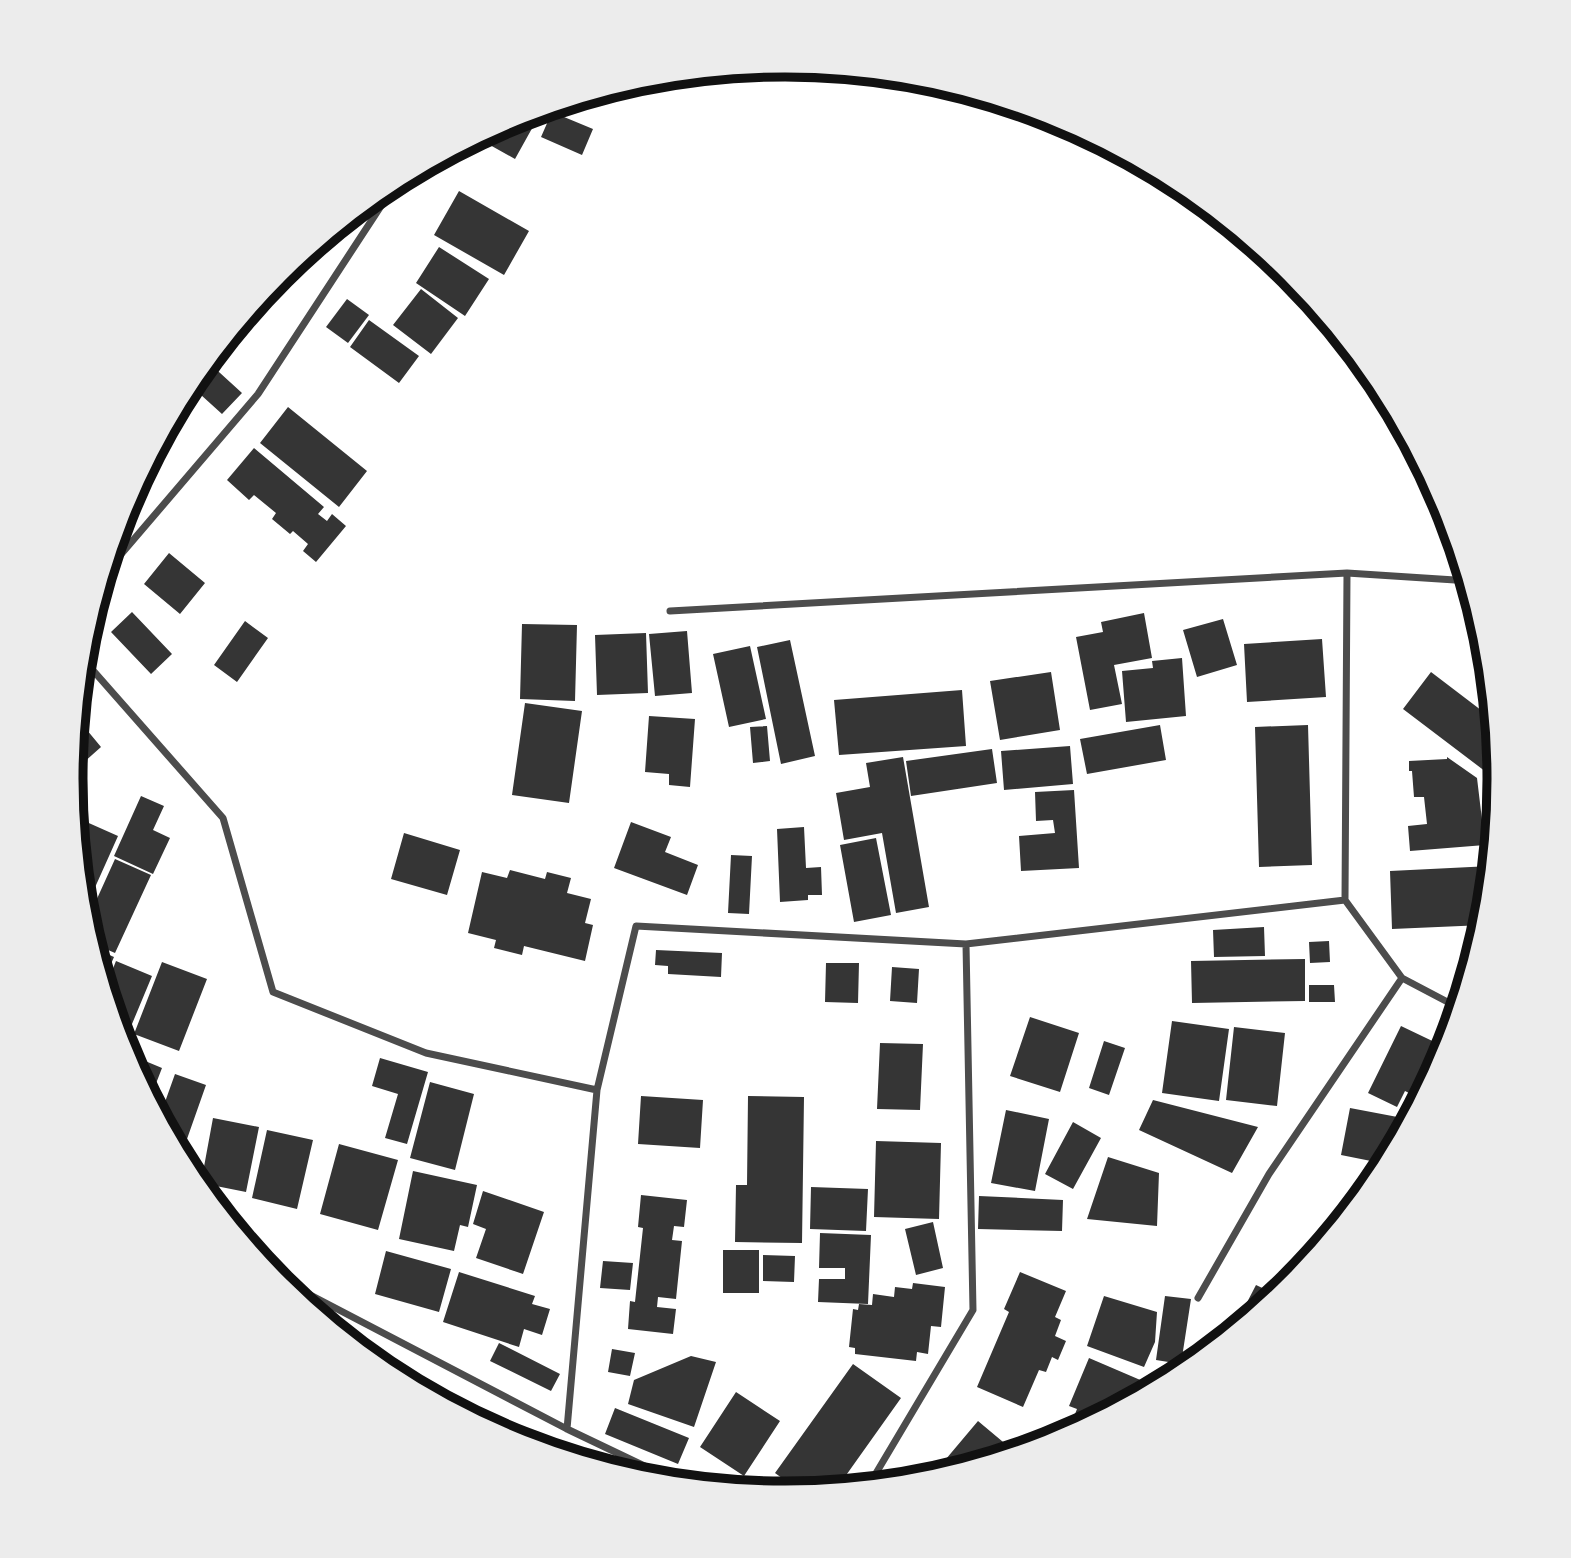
<svg xmlns="http://www.w3.org/2000/svg" width="1571" height="1558" font-family="'Roboto Condensed',sans-serif">
<style>
.building{fill:#353535}
.lines{fill:none;stroke-linecap:round;stroke-linejoin:round}
.minor{stroke:#4c4c4c;stroke-width:7}
.rim{fill:none;stroke:#111;stroke-width:9}
</style>
<rect width="100%" height="100%" fill="#fff"/>
<path class="building" d="M536,112L540,114L515,159L481,140L483,135L513,119Z
M552,112L593,129L582,155L541,137Z
M459,191L529,231L504,275L434,235Z
M439,247L489,279L465,316L416,283Z
M292,266L262,309L255,305L281,274Z
M421,289L458,318L431,354L393,325Z
M347,299L369,315L348,343L326,327Z
M369,320L419,356L399,383L350,347Z
M208,362L242,393L222,414L190,385Z
M288,407L367,471L339,507L260,443Z
M254,448L324,507L318,514L327,521L332,514L346,526L316,562L303,551L308,544L293,531L290,534L272,519L276,513L254,495L249,500L227,480Z
M169,553L205,583L180,614L144,584Z
M132,612L172,654L151,674L111,632Z
M1144,613L1152,658L1114,665L1122,704L1090,710L1076,637L1103,632L1101,622Z
M1223,619L1237,665L1197,677L1183,630Z
M245,621L268,638L237,682L214,665Z
M522,624L577,625L575,701L520,699Z
M687,631L692,693L655,696L649,634Z
M646,633L648,693L597,695L595,635Z
M1322,639L1326,697L1247,702L1244,644Z
M790,640L815,756L781,764L757,647Z
M750,646L766,719L729,727L713,654Z
M1182,658L1186,716L1126,722L1122,671L1153,668L1152,661Z
M1051,672L1060,730L1000,740L990,681Z
M1431,672L1494,720L1499,772L1494,778L1403,709Z
M962,690L966,746L839,755L834,700Z
M525,703L582,711L569,803L512,795Z
M649,716L695,719L690,787L669,785V774L645,772Z
M77,718L101,747L74,771L72,769Z
M1160,725L1166,760L1087,774L1080,739Z
M1308,725L1312,865L1259,867L1255,727Z
M767,726L770,761L753,763L750,727Z
M1070,746L1073,784L1004,790L1001,751Z
M992,749L997,783L911,796L906,761Z
M903,757L929,907L896,913L882,833L844,840L836,793L870,787L866,763Z
M1447,757L1477,778L1485,845L1410,851L1408,826L1427,824L1424,797H1414L1412,771H1409V761L1447,759Z
M1074,790L1079,868L1021,871L1019,836L1055,833L1053,820L1036,821L1035,792Z
M141,796L164,806L153,830L170,838L153,874L114,856Z
M82,820L118,836L84,912L77,833Z
M631,822L671,837L665,852L698,865L687,895L614,868Z
M804,827L806,868L821,867L822,895H808V900L780,902L777,829Z
M404,833L460,850L447,895L391,879Z
M876,838L891,915L854,922L840,845Z
M731,855L752,856L749,914L728,913Z
M115,859L151,875L115,953L92,943L86,923Z
M1491,866L1484,925L1392,929L1390,871Z
M510,870L545,879L547,872L571,878L567,893L591,899L585,923L593,925L585,961L524,946L522,955L494,948L496,940L468,933L482,872L507,878Z
M1264,927L1265,956L1214,957L1213,930Z
M1479,940L1470,971L1468,950H1476L1475,941Z
M1329,941L1330,962L1310,963L1309,942Z
M94,948L114,957L104,980Z
M656,950L722,953L721,977L668,974V966L655,965Z
M1305,959V1001L1192,1003L1191,961Z
M116,961L152,976L127,1036L120,1033L106,986Z
M162,962L207,979L179,1051L134,1034Z
M826,963H859L858,1003L825,1002Z
M892,967L919,969L917,1003L890,1001Z
M1309,985H1334L1335,1002H1309Z
M1030,1017L1079,1033L1060,1092L1010,1076Z
M1172,1021L1229,1029L1219,1101L1162,1093Z
M1401,1026L1447,1048L1421,1099L1405,1091L1397,1107L1368,1093Z
M1234,1027L1285,1033L1277,1106L1226,1100Z
M1104,1041L1125,1048L1109,1095L1089,1088Z
M880,1043L923,1044L920,1110L877,1109Z
M126,1053L162,1068L150,1099Z
M380,1058L428,1072L407,1144L385,1138L398,1094L372,1086Z
M175,1074L206,1085L181,1156L160,1116Z
M430,1082L474,1094L455,1170L410,1158Z
M641,1096L703,1100L700,1148L638,1144Z
M748,1096L804,1097L802,1243L735,1242L736,1185H747Z
M1153,1100L1258,1127L1232,1173L1139,1130Z
M1350,1108L1408,1119L1406,1125L1386,1164L1341,1155Z
M1006,1110L1049,1119L1035,1191L991,1183Z
M213,1118L259,1127L246,1192L201,1183Z
M1073,1122L1101,1138L1073,1189L1045,1174Z
M267,1130L313,1140L297,1209L252,1198Z
M876,1141L941,1143L939,1219L874,1217Z
M339,1144L398,1160L378,1230L320,1214Z
M1108,1157L1159,1173L1157,1226L1087,1219Z
M413,1171L477,1185L468,1227L460,1225L454,1251L399,1239Z
M811,1187L868,1189L866,1231L810,1229Z
M483,1191L544,1212L523,1274L476,1258L486,1229L473,1224Z
M641,1195L687,1200L684,1227L674,1226L672,1240L682,1241L676,1299L658,1297L657,1307L676,1309L673,1334L628,1329L630,1301L635,1302L643,1228L638,1227Z
M979,1196L1063,1200L1062,1231L978,1229Z
M933,1222L943,1268L916,1275L905,1229Z
M820,1233L871,1235L868,1304L818,1302L819,1279H845V1268H819Z
M723,1250H759V1293H723Z
M386,1251L451,1269L439,1312L375,1294Z
M763,1255L795,1256L794,1282L763,1281Z
M603,1261L633,1263L630,1290L600,1288Z
M459,1272L535,1296L532,1304L550,1309L542,1335L524,1329L519,1347L443,1322Z
M1020,1272L1066,1291L1055,1317L1061,1320L1055,1336L1066,1341L1058,1360L1052,1357L1046,1372L1039,1370L1023,1407L977,1387L1009,1312L1004,1309Z
M913,1283L945,1287L941,1327L931,1326L928,1354L917,1352L916,1361L855,1354V1348L849,1347L853,1309L858,1310L859,1304L872,1305L873,1294L894,1297L895,1287L912,1289Z
M1256,1285L1277,1295L1249,1318L1241,1314Z
M1104,1296L1157,1312L1155,1342L1144,1367L1087,1346Z
M1165,1296L1191,1299L1181,1364L1156,1360Z
M499,1343L560,1374L551,1391L490,1361Z
M612,1349L635,1353L630,1376L608,1372Z
M691,1356L716,1362L694,1427L628,1404L634,1380Z
M1089,1358L1152,1385L1149,1391L1070,1433L1068,1432L1077,1409L1069,1406Z
M853,1364L901,1398L837,1488L801,1492L775,1473Z
M736,1392L780,1421L744,1476L700,1447Z
M615,1408L689,1438L678,1464L605,1434Z
M978,1421L1015,1452L930,1478Z"/>
<g class="lines">
<path class="minor" d="M105,573L258,394L398,180
M1347,573L1345,900L1402,978L1459,1008
M670,611L1347,573L1455,580L1464,569
M83,659L223,818L273,992L426,1053L597,1090
M274,1276L567,1429L680,1483
M1198,1298L1269,1174L1402,978
M567,1429L597,1090L636,926L966,944L1345,900
M869,1485L973,1310L966,944"/>
</g>
<path d="M0 0H1571V1558H0ZM83 779a702 702 0 1 1 1404 0a702 702 0 1 1-1404 0Z" fill="#ececec" fill-rule="evenodd"/>
<path class="rim" d="M83 779a702 702 0 1 1 1404 0a702 702 0 1 1-1404 0Z"/>
</svg>
